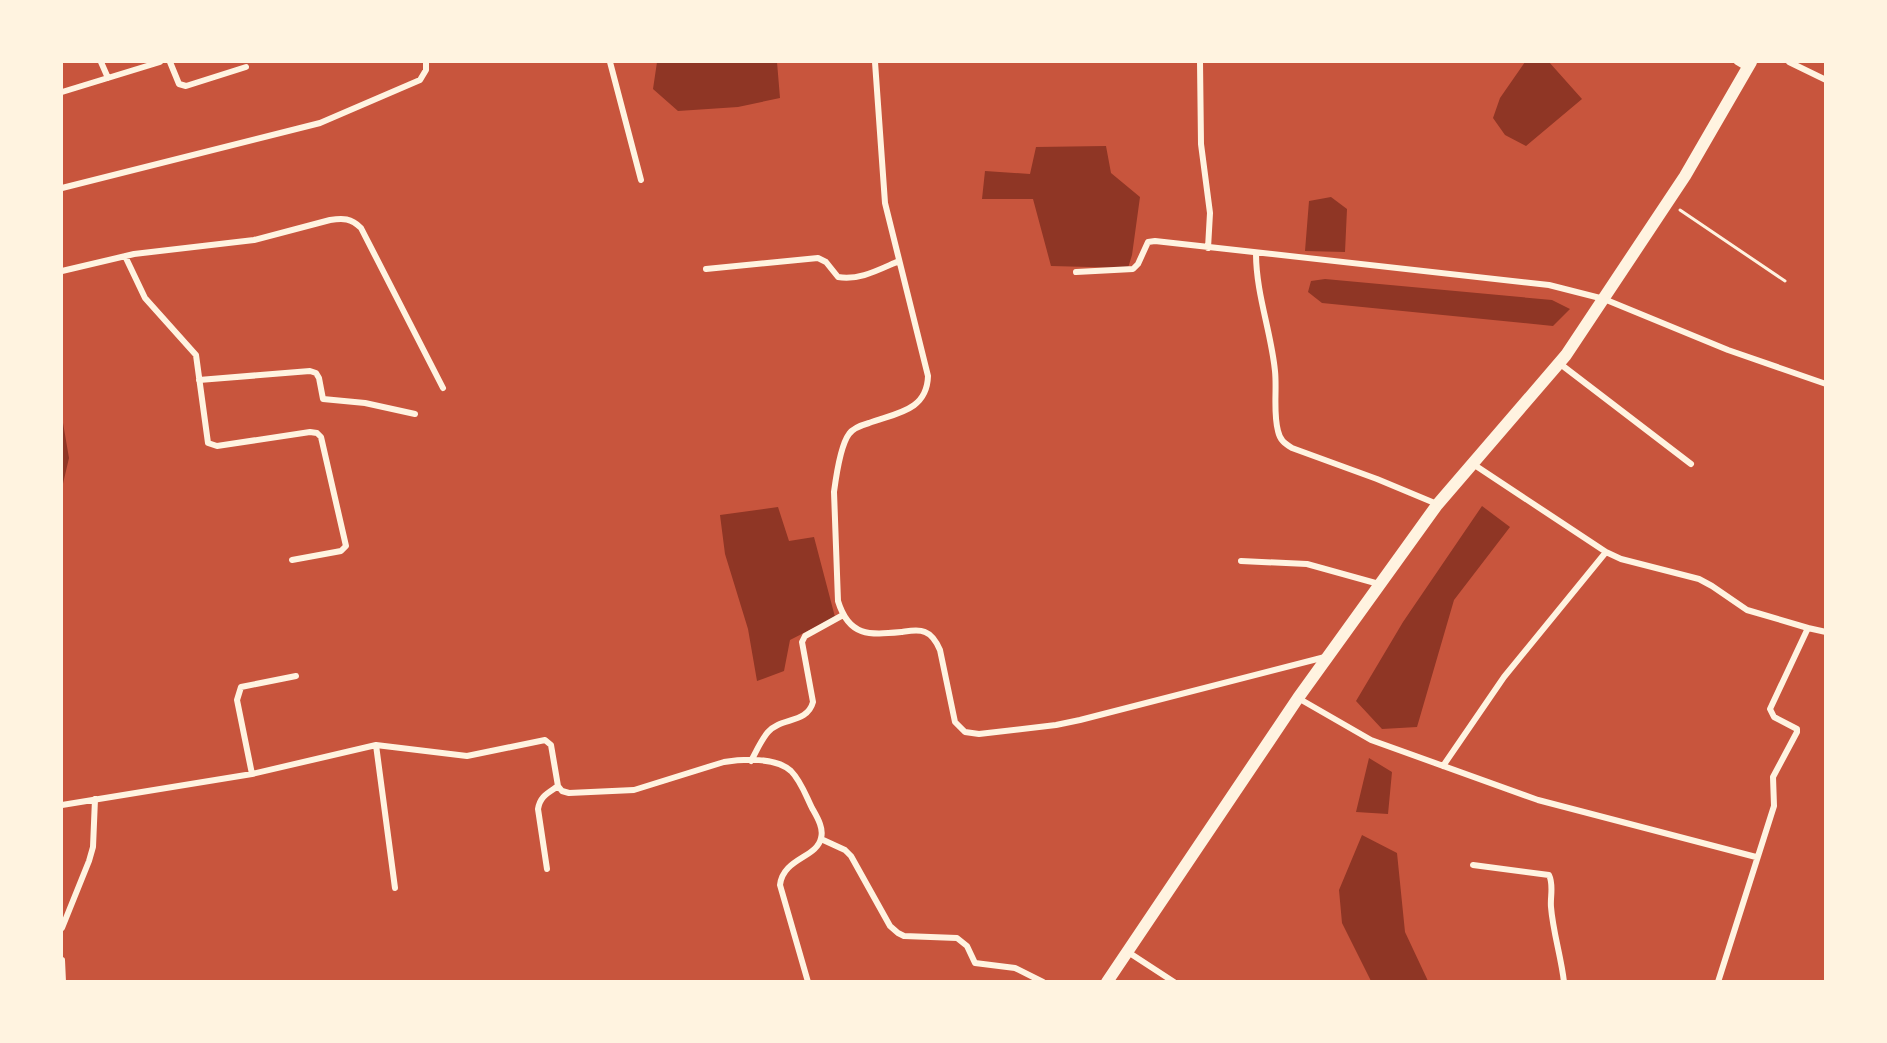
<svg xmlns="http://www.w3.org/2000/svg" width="1887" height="1043" font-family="'Archivo Narrow',sans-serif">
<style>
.water{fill:#8f3625}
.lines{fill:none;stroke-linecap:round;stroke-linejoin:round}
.path{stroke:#fff3e0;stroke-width:3}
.minor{stroke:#fff3e0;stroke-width:6}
.secondary{stroke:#fff3e0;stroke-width:12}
</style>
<rect width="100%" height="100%" fill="#c8553d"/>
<path class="water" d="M657,62H777L780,98L738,107L678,111L653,89Z
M1525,62H1549L1582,99L1526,146L1505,135L1493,118L1500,98Z
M1106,146L1111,173L1140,197L1132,255L1128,268L1051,266L1033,199H982L985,171L1030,174L1036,147Z
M1331,197L1347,209L1345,252L1305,251L1309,201Z
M1325,279L1552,300L1570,309L1553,326L1322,303L1308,292L1311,281Z
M62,417L69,458L62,488Z
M1482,506L1510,527L1454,600L1417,727L1382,729L1356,701L1403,622Z
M778,507L789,541L814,537L835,617L790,640L784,671L757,681L748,629L725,554L720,515Z
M1369,758L1392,772L1388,814L1356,812Z
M1362,835L1397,853L1405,932L1428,981H1371L1342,923L1339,890Z"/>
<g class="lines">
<path class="path" d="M1680,210L1785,281"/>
<path class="minor" d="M101,62L108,78
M170,62L179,84L186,86L246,67
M610,62L641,180
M875,62L885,203L928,376C927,411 896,413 869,423C862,425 853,428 849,434C840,446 836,477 834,492L838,601C849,637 869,635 902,632C909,631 918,629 925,632C933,635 937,643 940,650L955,722L965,732L979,734L1056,725L1080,720L1325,657
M1200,62L1201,144L1210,213L1208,248
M1737,62L1747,68
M1789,62L1826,80
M62,92L160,62
M62,188L320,123L420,80L426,70V62
M1256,253C1256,294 1271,331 1275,371C1277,390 1273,413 1278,431C1280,440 1284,443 1292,448L1377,479L1437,504
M125,256L145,298L196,355L208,443L217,446L310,432L317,433L321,437L346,546L341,551L292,560
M706,269L818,258L826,262L838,277C859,281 880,269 899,261
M62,271L134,254L254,240L330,220C343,218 351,218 361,228L443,388
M1076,272L1133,269L1138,264L1148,242L1155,241L1549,285L1604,299L1728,350L1826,384
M1559,363L1691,464
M199,380L310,371L316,373L319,378L323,399L365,403L415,414
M1473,464L1606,552L1621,559L1699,579L1712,586L1747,610L1808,628L1770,709L1774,717L1797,729V732L1773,777L1774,806L1718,982
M1241,561L1307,564L1379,584
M1808,628L1826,632
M1298,698L1371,740L1538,800L1756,857
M376,745L395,888
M751,761C756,752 761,740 768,732C781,717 807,724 813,702L802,642L805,636L843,615
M1443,766L1504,677L1606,552
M252,774L237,700L241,687L296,676
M62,805L252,774L376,745L467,756L545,740L551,745L558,786L562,791L569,793L634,790L724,762C743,759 776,757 791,771C801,781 806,796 812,808C817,817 824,828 821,838C817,858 783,858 780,885L808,982
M821,839L845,850L851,856L890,926L898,933L904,936L957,938L967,946L975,963L1015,968L1043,982
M1473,865L1549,875C1554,885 1550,897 1551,907C1553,932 1561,956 1564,982
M547,869L538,809C540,796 548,793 558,786
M62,928L89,861L93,847L95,799
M1128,952L1174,982
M62,960L63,982"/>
<path class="secondary" d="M1107,982L1298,698L1437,505L1566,355L1685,176L1751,62"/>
</g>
<rect width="1887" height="1043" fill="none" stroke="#fff3e0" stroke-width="126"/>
</svg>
